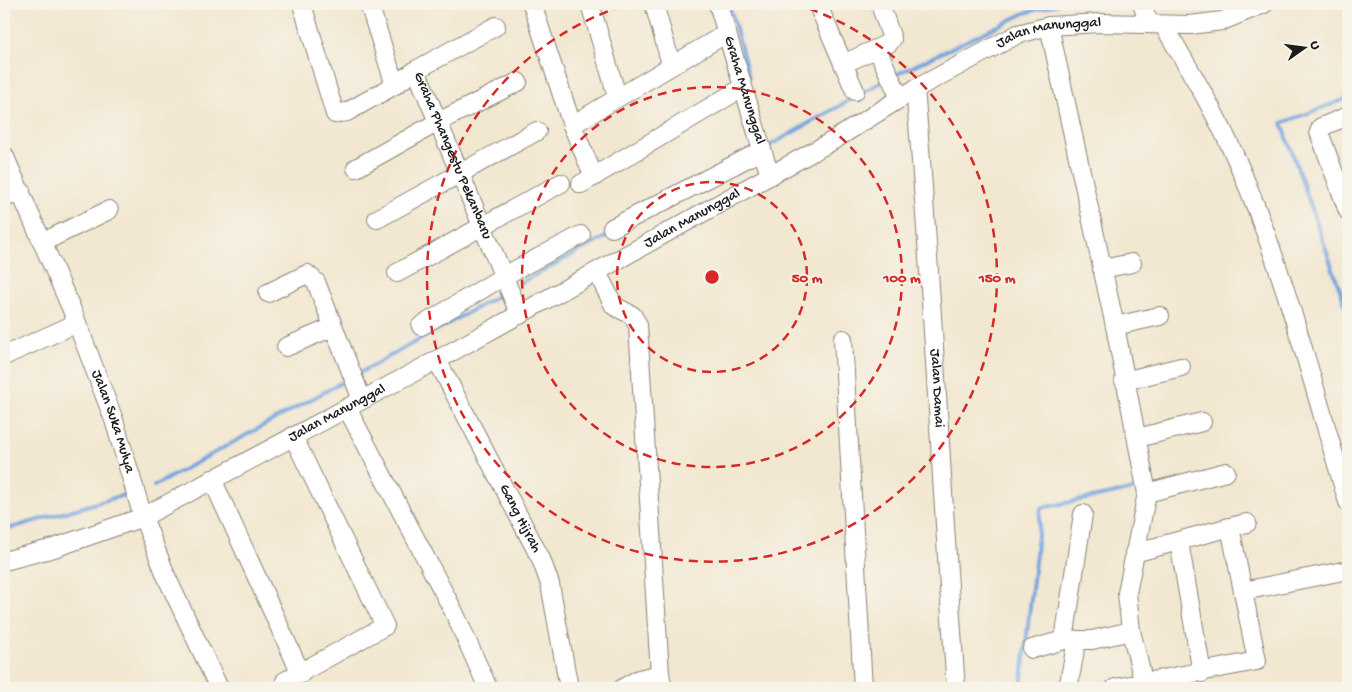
<svg xmlns="http://www.w3.org/2000/svg" width="1352" height="692" font-family="'Gochi Hand',sans-serif">
<style>
.lines{fill:none;stroke-linecap:round;stroke-linejoin:round}
.stream{stroke:#76a5df;stroke-width:4}
.minor-casing{stroke:#878276;stroke-width:20}
.minor{stroke:#fff;stroke-width:18}
.ring{fill:none;stroke:#d62828;stroke-width:2.5;stroke-dasharray:9 6}
.labels{text-anchor:middle;dominant-baseline:central;stroke-width:4;stroke-linejoin:round;paint-order:stroke}
.street-label{font-size:15px;fill:#1c1c1c;stroke:#f7f3e8}
.centre{fill:#d62828;stroke:#f7f3e8;stroke-width:2.5}
.ring-label{font-size:15px;text-anchor:middle;font-weight:bold;fill:#d62828;stroke:#f7f3e8;stroke-width:4;stroke-linejoin:round;paint-order:stroke}
</style>
<rect width="100%" height="100%" fill="#f7f3e8"/>
<filter id="ink" filterUnits="userSpaceOnUse"><feTurbulence type="fractalNoise" baseFrequency=".02" numOctaves="2"/><feDisplacementMap in="SourceGraphic" scale="10" xChannelSelector="R" yChannelSelector="G"/><feConvolveMatrix kernelMatrix="1 2 1 2 8 2 1 2 1" color-interpolation-filters="sRGB"/></filter>
<filter id="wash" filterUnits="userSpaceOnUse"><feTurbulence type="fractalNoise" baseFrequency=".0096" numOctaves="4" result="noise"/><feDisplacementMap in="SourceGraphic" scale="20" xChannelSelector="R" yChannelSelector="G"/><feGaussianBlur stdDeviation="1.12" result="paint"/><feColorMatrix in="noise" values="0 0 0 0 0 0 0 0 0 0 0 0 0 0 0 0 0 1.4 0 .05"/><feComposite in="paint" operator="in"/></filter>
<g filter="url(#wash)">
<rect width="100%" height="100%" fill="#f2e7d0"/>
<g class="lines">
<path class="stream" d="M729,4L749,77
M895,75L1025,13L1058,4
M1348,98L1282,123L1348,313
M769,146L887,79
M520,283L611,234
M356,375L503,293
M154,486L348,379
M4,530L131,493
M1021,688L1041,508L1136,489"/>
</g>
</g>
<g filter="url(#ink)">
<g class="lines">
<defs>
<g id="minor">
<path d="M302,4L335,114L347,112L395,85"/>
<path id="s1" d="M369,4L395,85L416,70L520,315"/>
<path d="M532,4L572,125"/>
<path d="M590,4L617,96"/>
<path d="M654,4L671,64"/>
<path id="s2" d="M718,4L770,176"/>
<path d="M1142,4L1149,24"/>
<path d="M820,10L855,91"/>
<path d="M1049,26L1115,326L1147,493L1127,593L1131,631"/>
<path d="M1164,26C1190,70 1217,115 1238,163C1285,272 1314,389 1348,502"/>
<path d="M877,49L900,98"/>
<path d="M843,64L889,43L892,39L880,4"/>
<path d="M416,70L496,26"/>
<path id="s3" d="M915,89C933,288 941,488 956,688"/>
<path d="M1348,116L1321,127L1319,132L1348,211"/>
<path id="s4" d="M4,155L72,310L114,420L143,517L167,578L219,688"/>
<path d="M356,168L438,122L518,82"/>
<path d="M594,177L572,125L727,33"/>
<path d="M581,184L742,88"/>
<path d="M4,198L21,191"/>
<path d="M377,219L537,131"/>
<path d="M612,228L761,151"/>
<path d="M43,242L109,210"/>
<path d="M1102,269L1132,263"/>
<path d="M597,272L614,306L632,315L638,325L660,674"/>
<path d="M397,273L561,183"/>
<path d="M268,293L307,274L316,282L362,400"/>
<path d="M421,326L504,276L581,235"/>
<path d="M1115,326L1160,316"/>
<path d="M843,339L863,688"/>
<path d="M286,347L333,327"/>
<path d="M4,356L77,323"/>
<path id="s5" d="M437,360L541,559L550,584L569,688"/>
<path d="M1124,381L1181,367"/>
<path d="M347,408L454,612L488,688"/>
<path d="M1137,438L1202,422"/>
<path d="M212,479L301,674"/>
<path d="M1147,493L1226,472"/>
<path d="M1083,514L1064,640H1092L1131,631L1145,688"/>
<path d="M1230,527L1247,523"/>
<path d="M1179,542L1202,673"/>
<path id="s6" d="M4,561L54,548L143,517L437,360L834,140L915,89L1018,34L1049,26L1099,23L1190,25L1222,21L1264,4"/>
<path d="M1243,591L1348,570"/>
<path d="M1032,649L1064,640"/>
<path d="M285,681L385,626L293,436"/>
<path d="M623,688L639,679L660,674L663,688"/>
<path d="M1068,688L1077,640"/>
<path d="M1115,688L1257,661L1230,527L1134,553"/>
</g>
</defs>
<use href="#minor" class="minor-casing"/>
<use href="#minor" class="minor"/>
</g>
</g>
<g class="ring">
<circle cx="712" cy="277" r="95"/>
<circle cx="712" cy="277" r="190"/>
<path d="M795 4A285 285 0 1 1 629 4"/>
</g>
<g class="labels">
<g class="street-label">
<text stroke="none"><textPath href="#s6" startOffset="1176">Jalan Manunggal</textPath></text>
<text stroke="none"><textPath href="#s2" startOffset="90">Graha Manunggal</textPath></text>
<text stroke="none"><textPath href="#s1" startOffset="204">Graha Phangestu Pekanbaru</textPath></text>
<text stroke="none"><textPath href="#s6" startOffset="771">Jalan Manunggal</textPath></text>
<text stroke="none"><textPath href="#s3" startOffset="300">Jalan Damai</textPath></text>
<text stroke="none"><textPath href="#s6" startOffset="366">Jalan Manunggal</textPath></text>
<text stroke="none"><textPath href="#s4" startOffset="288">Jalan Suka Mulya</textPath></text>
<text stroke="none"><textPath href="#s5" startOffset="179">Gang Hijrah</textPath></text>
</g>
</g>
<circle cx="712" cy="277" r="8" class="centre"/>
<g class="ring-label">
<text x="807" y="282">50 m</text>
<text x="902" y="282">100 m</text>
<text x="997" y="282">150 m</text>
</g>
<rect width="1352" height="692" fill="none" stroke="#f7f3e8" stroke-width="20"/>
<g transform="translate(1304 48) rotate(76)" stroke="#f7f3e8" stroke-width="4" paint-order="stroke">
<path d="M0-4L9 19L0 12L-9 19Z" fill="#1c1c1c"/>
<text y="-8" font-size="14" font-weight="bold" text-anchor="middle" fill="#1c1c1c">U</text>
</g>
</svg>
